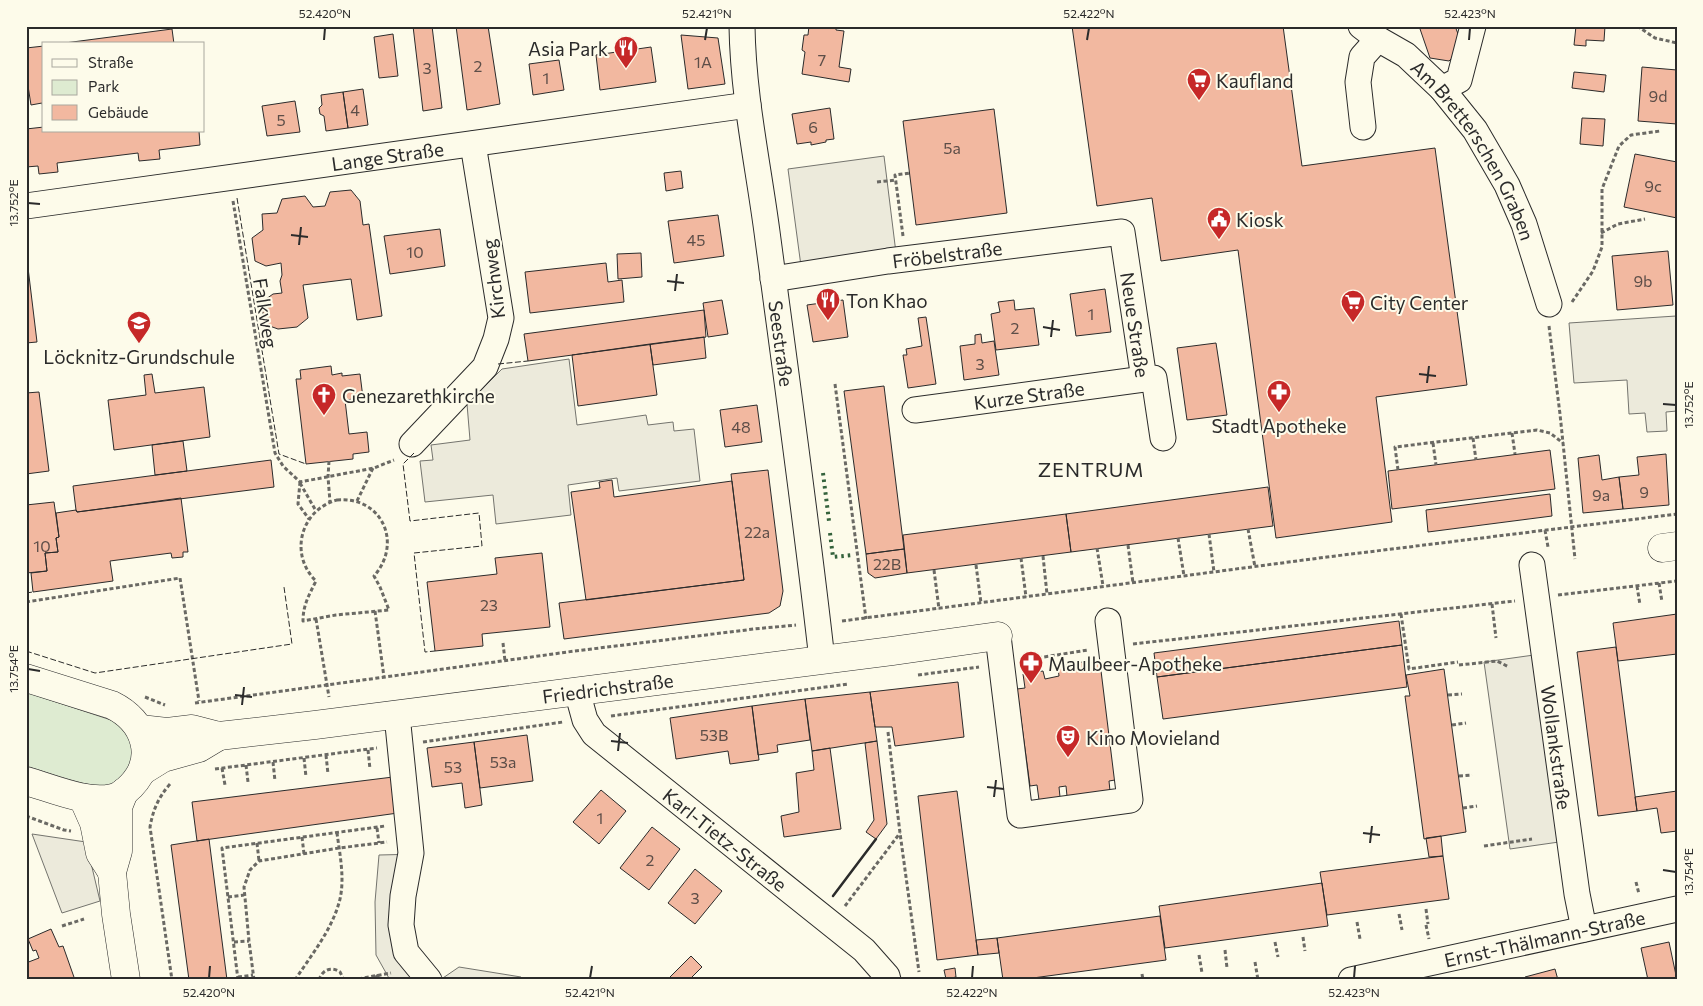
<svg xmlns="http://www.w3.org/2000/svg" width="1703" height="1006" font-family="Commissioner,sans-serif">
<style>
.green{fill:#deebd1;stroke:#74746e}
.parking{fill:#eceadb;stroke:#74746e}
.building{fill:#f2b8a0;stroke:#2b2b2b}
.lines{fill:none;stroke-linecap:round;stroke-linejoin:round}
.minor-casing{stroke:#2b2b2b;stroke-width:27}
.major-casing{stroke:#2b2b2b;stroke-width:29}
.path{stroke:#6a6964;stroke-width:3;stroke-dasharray:4 2.5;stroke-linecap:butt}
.minor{stroke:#fdfbea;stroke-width:25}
.major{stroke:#fdfbea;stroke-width:28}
.hedge{stroke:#34623c;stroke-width:4;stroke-dasharray:2.5 4;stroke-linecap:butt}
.fence{stroke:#2b2b2b;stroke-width:1;stroke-dasharray:6 2.5;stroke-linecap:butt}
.wall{stroke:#2b2b2b;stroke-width:2.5}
.ticks{fill:none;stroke:#2b2b2b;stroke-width:2}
.labels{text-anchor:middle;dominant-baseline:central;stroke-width:4;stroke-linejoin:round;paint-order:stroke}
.number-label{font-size:16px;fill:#5d4e48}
.poi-label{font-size:19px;fill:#2b2b2b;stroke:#fdfbea;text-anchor:start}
.street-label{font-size:19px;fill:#2b2b2b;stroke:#fdfbea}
.neighbourhood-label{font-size:20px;letter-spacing:1px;fill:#2b2b2b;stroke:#fdfbea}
.neatline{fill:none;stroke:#2b2b2b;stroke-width:2}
.ticks-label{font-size:12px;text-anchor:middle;fill:#2b2b2b}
</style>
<rect width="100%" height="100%" fill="#fdfbea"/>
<path class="green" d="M26,692L111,720C142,735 139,780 105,786C89,788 44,771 26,766Z"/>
<path class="parking" d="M884,156L896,253L801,266L788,169Z
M1676,316L1677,411L1666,412L1667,431L1647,432L1645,413L1629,414L1627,380L1574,383L1569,323Z
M569,359L577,425L646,415L648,425L673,422L674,431L694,429L700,481L619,491L617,478L568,485L571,515L496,524L493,495L425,502L420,461L433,460L431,445L470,440L467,404L502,369Z
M1534,655L1559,842L1510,849L1484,662Z
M32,834L86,842L100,901L62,913Z
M421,854L411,906V937L434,980H390L376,955L375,902L379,855Z
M459,967L521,977L522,980H440Z"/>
<path class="building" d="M413,26H432L442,108L423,111Z
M456,26H488L500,104L467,110Z
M809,26H836V30L844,31L839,67L851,69L849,82L802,74L805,52L802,50L804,35H808Z
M1072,26H1283L1302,166L1435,148L1467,385L1376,397L1392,522L1276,538L1238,250L1161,261L1152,198L1097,206Z
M1419,26H1455L1463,47L1449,61L1430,58Z
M1576,26H1605L1604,41L1586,40V46L1574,45Z
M172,29L174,44H57Z
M393,34L398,76L379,78L374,37Z
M681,35L718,38L725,84L688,89Z
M44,46V113L42,103L31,105L28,86H26V48Z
M651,47L656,82L600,90L596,55Z
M559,60L564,90L533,95L529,64Z
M1642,67L1677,70V124L1638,121Z
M1574,72L1606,75L1604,92L1572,88Z
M363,89L368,125L348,128L343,92Z
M343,92L348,128L326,131L324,116L320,114L319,108L322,105L321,95Z
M295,101L300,132L267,136L262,106Z
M830,108L834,139L826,140V142L811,145V142L797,144L792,114Z
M994,109L1007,213L916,225L903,121Z
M1582,118L1605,119L1603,146L1580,144Z
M44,127V131H199L200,145L159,150L160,159L139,161L138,153L57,163L58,172L39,174L38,166L26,167V129Z
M1635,154L1677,162V218L1624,207Z
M681,171L683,188L666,191L664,173Z
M351,190L360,201L363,225L369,224L382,316L357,320L351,279L303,285L308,318L297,327L278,329L264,324L262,302L273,294L282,293L280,281L282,275L281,263L266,266L255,261L252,238L263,230L262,214L277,213L282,199L305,196L313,207L325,206L330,192Z
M718,215L724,256L674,263L668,221Z
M440,229L445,266L390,274L384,236Z
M26,251L37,342L26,343Z
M1668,251L1673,305L1617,310L1612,256Z
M641,253L642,277L618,279L617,254Z
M606,263L608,282L622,280L624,302L530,313L525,272Z
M1105,289L1111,332L1076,336L1070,294Z
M722,300L728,334L708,337L703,303Z
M843,300L848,337L813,342L807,305Z
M1014,300L1015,310L1034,308L1039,345L996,350L991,314L1000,312L998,302Z
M704,310L706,337L528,361L524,334Z
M926,317L936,384L908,388L903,355H907L906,349L922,346L918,318Z
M981,334L982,343L994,341L999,375L964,380L960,346L975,344V335Z
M704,337L706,358L653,365L650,344Z
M1216,343L1227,415L1187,420L1177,348Z
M650,344L657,395L578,406L572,355Z
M331,366L332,375L342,373V376L360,374L363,398L345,400L349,434L367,432L369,452L353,454V459L306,464L296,379H301L300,370Z
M152,374L155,393L204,387L210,437L114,450L108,400L146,395L144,375Z
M884,386L904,549L866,554L844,391Z
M39,392L49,471L26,474V393Z
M757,405L762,442L725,447L720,410Z
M183,441L187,471L155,475L152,445Z
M1550,450L1555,489L1392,509L1388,471Z
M1666,454L1669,505L1623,509L1619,477L1639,475L1637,457Z
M1599,455L1602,480L1619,477L1623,509L1583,513L1578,458Z
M271,460L274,487L77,512L76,510L73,486Z
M768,470L783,591L780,606L769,613L564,639L559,603L744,580L731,474Z
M612,480L614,497L732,481L744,580L586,600L571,492L600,488L599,482Z
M1268,487L1273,526L1071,552L1066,514Z
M1550,494L1552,516L1428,532L1426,510Z
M181,498L188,552H183V557L172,558L171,553L110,561L113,581L33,592L31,573L47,571L45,553L58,552L56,538L59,537L56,513L76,510L77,512Z
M54,502L59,537L56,538L58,552L45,553L47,571L26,573V505Z
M1066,514L1071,552L907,573L903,535Z
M904,549L907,573L875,578L868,573L866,554Z
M542,553L550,627L482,634L483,646L435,651L427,582L497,574L495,558Z
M1677,614V654L1618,661L1613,623Z
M1399,621L1402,645L1157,677L1154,653Z
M1402,645L1407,687L1163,719L1157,677Z
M1616,647L1637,811L1598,816L1577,652Z
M1078,662L1101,663L1121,779L1109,781L1110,791L1067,796L1066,786L1059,787L1060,797L1039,800L1037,785L1030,786L1017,689L1025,688L1023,674L1043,671L1045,679L1059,676L1058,668L1067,664Z
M1444,669L1466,832L1424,839L1405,696H1410L1406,675Z
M958,682L964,737L895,746L892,727H875L870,692Z
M870,692L877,741L812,751L805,699Z
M805,699L810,740L777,745L778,752L758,755L752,706Z
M752,706L759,760L730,764L728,751L676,759L670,718Z
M527,735L533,781L480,788L474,742Z
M877,741L887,824L876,839L866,832L874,820L865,743Z
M474,742L482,805L465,808L462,783L432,787L427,748Z
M830,748L841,829L784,837L781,816L799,812L796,773L814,770L812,751Z
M393,777L398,813L197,841L192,802Z
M601,790L626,811L599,844L573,822Z
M957,791L978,955L937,960L918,796Z
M1677,791V831L1661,833L1657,808L1637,811L1635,797Z
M652,827L680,849L649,890L620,868Z
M1441,836L1443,856L1429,857L1426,838Z
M209,839L227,980H189L171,845Z
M1443,856L1449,899L1327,915L1320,872Z
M695,869L722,891L695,924L668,903Z
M1322,883L1328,926L1165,948L1159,906Z
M1160,916L1166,960L1018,980H1003L997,938Z
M51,929L59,947L63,946L75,980H26V963L39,958L36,950L33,951L28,939Z
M997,938L999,953L978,955L976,940Z
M1669,942L1677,980H1648L1641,948Z
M691,956L702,967L689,980H667Z
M955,968L956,977L946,979L944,970Z
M1555,969L1558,980H1525V977Z"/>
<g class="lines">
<defs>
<g id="minor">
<path id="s1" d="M742,26C743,96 758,164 767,232C786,375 806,517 822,660"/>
<path id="s2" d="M1361,26L1378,39L1406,55L1442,89L1475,130L1507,185L1524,224L1549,304"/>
<path d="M1442,89L1459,80L1473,26"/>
<path d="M1363,127L1358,82L1362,57L1378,39"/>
<path id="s3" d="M26,206L748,105"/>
<path id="s4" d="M773,279L888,261L1122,232L1144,379L1154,378L1163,438"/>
<path id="s5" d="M915,410L1144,379"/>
<path d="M412,444L485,367L496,339L501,318L473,144"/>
<path id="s6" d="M1532,565L1577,894L1584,929"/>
<path d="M998,636L1020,815L1130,800L1108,621"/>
<path id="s7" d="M577,691L585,720L594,734L864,950L887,976L888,980"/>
<path d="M397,715L411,853L403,896L401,925L406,952L429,980"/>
<path id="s8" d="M1351,980L1677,909"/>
</g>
<g id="major">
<path d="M1662,548L1677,546"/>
<path d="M26,678L112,705C145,721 158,758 131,786C126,791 119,797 112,798C87,804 51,788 26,781"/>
<path id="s9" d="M140,729L167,732L192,729L219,736L315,725L892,651L998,636"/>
<path d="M142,771L163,758L199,748L219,736"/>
<path d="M124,792L118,807V851L112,872L116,914L126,980"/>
<path d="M83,798L94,823L100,853L112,872"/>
</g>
</defs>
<use href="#minor" class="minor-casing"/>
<use href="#major" class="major-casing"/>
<path class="path" d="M1637,26L1655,38L1677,43
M877,182L896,180
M233,201L275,453L283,466L300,482L374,468L394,460
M1601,233L1618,224L1645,219
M903,236L895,175L910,173
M1572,302L1593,271L1602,247V189L1619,146L1631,135L1660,131
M1549,326L1560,414L1575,559
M835,384L866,619
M1512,433L1515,454
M1473,438L1476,460
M1433,443L1436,465
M329,461L328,477L330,502
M1398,470L1395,447L1537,430L1550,433L1563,443
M300,482L298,504L309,519
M300,483L316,511
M337,500C382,496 403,543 374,576L380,587L389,610L336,615L303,621C303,605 309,595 316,581C289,555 300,510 337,500Z
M357,501L373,468
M1248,529L1255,567
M1545,530L1548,547
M1209,534L1214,572
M1178,538L1184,576
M1128,545L1133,583
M1097,548L1103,586
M1043,556L1047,594
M1021,558L1026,597
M976,565L981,603
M934,570L939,609
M1659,583L1662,602
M1637,586L1640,605
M1558,595L1677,581
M26,602L180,578L199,701
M1492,604L1496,638
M375,611L384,677
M1401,614L1409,669L1458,662
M316,619L329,697
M842,621L1327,557L1677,514
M503,643L505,661
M1133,644L1515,601
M1025,660L1088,650
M1459,665L1497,661L1509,667
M918,675L979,667
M1448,695L1462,694
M145,697L165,705
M195,703L575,651L754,629L796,625
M611,716L848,684
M1452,725L1466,723
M888,732L900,833L919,972
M423,742L563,722
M368,750L370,769
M326,755L328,774
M304,758L306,777
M273,762L275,781
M246,765L248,782
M222,768L225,785
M215,769L377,748
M1459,776L1472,775
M170,784C158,798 153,810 150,827L172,980
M1463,808L1477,806
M26,816L64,830L71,831
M377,828L379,843
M302,837L304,854
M257,843L259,861
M1484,846L1532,839
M1636,882L1639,894
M228,897L244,895
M845,906L900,833
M1426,909L1428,924
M1399,914L1402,930
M1357,922L1360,939
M1426,925L1429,939
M62,926L84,919
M1303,937L1305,951
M234,942L249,941
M1275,942L1278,957
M1225,950L1227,968
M1199,955L1202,973
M1255,962L1258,980
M1142,974L1143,980
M376,975L380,980
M238,977L253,975
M1114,979V980
M238,980L222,848L385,826
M254,980L249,941L244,887L250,870L259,861L339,848L387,842
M295,980C310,957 330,932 338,906C346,883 340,856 337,833
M319,980C322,970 331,966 340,972L344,980
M352,980L391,973"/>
<use href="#minor" class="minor"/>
<use href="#major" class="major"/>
<path class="hedge" d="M823,473L829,521
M830,533L833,557L854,555"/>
<path class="fence" d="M237,198L279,454L306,464
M498,364L528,361
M414,453L403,464L410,521L479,513L482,546L414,553L425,652L435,651
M26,593L33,592
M26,651L95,673L292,644L284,587"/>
<path class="wall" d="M833,896L876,839"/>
</g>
<path class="ticks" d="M324,40L325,28M705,40L707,28M1087,40L1089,28M1469,40L1470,28M28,203L40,204M291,235L308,237M299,245L301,227M667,281L684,283M675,291L677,274M1043,327L1060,330M1051,337L1053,320M1419,374L1436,376M1427,383L1429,366M1663,404L1676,405M28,669L40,671M235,695L252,697M242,705L244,687M611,741L628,743M618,751L620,733M987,787L1004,789M994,797L996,780M1363,833L1380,835M1370,843L1372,826M1663,870L1676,872M209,978L210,966M590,978L592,966M972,978L973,966M1354,978L1355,966"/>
<defs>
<symbol id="restaurant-pin" viewBox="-11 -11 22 30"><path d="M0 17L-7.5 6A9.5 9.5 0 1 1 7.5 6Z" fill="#c62828" stroke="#fdfbea"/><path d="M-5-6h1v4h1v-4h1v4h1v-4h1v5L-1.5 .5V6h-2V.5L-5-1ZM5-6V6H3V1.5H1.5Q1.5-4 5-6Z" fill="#fff"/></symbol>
<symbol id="supermarket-pin" viewBox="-11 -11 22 30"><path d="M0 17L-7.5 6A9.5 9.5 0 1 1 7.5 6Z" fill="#c62828" stroke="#fdfbea"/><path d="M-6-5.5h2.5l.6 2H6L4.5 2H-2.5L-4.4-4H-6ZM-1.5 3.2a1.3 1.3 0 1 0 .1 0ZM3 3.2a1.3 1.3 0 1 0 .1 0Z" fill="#fff"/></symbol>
<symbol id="civic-pin" viewBox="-11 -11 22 30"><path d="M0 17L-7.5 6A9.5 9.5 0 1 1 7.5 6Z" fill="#c62828" stroke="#fdfbea"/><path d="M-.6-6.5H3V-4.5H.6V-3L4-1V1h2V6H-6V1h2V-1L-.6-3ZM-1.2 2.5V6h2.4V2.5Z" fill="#fff"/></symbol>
<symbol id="school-pin" viewBox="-11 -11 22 30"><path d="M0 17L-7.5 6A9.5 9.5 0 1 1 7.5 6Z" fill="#c62828" stroke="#fdfbea"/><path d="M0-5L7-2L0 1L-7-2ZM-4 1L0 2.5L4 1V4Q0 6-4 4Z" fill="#fff"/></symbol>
<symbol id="pharmacy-pin" viewBox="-11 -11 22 30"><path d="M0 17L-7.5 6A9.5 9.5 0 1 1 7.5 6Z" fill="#c62828" stroke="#fdfbea"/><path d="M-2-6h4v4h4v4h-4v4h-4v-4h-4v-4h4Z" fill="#fff"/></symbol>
<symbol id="church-pin" viewBox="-11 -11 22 30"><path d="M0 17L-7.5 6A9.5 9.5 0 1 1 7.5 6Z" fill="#c62828" stroke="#fdfbea"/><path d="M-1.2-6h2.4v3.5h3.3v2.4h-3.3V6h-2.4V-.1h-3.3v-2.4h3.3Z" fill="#fff"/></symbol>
<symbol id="theatre-pin" viewBox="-11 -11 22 30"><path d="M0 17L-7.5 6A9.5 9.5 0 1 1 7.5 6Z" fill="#c62828" stroke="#fdfbea"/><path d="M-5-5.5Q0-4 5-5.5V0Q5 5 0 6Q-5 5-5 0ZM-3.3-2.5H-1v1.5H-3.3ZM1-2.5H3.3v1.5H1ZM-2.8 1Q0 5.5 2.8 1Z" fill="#fff"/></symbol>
</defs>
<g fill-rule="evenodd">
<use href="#restaurant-pin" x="612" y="34" width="28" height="38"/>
<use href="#supermarket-pin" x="1185" y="66" width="28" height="38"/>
<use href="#civic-pin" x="1205" y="205" width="28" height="38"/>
<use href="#restaurant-pin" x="814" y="286" width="28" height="38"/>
<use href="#supermarket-pin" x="1339" y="288" width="28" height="38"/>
<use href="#school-pin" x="125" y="309" width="28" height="38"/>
<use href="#pharmacy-pin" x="1265" y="378" width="28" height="38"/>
<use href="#church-pin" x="310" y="381" width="28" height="38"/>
<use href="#pharmacy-pin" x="1017" y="649" width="28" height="38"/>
<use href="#theatre-pin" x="1054" y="723" width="28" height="38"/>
</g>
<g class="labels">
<g class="number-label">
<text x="822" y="59">7</text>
<text x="703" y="61">1A</text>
<text x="478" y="65">2</text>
<text x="427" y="67">3</text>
<text x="546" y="77">1</text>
<text x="1658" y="95">9d</text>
<text x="355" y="109">4</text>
<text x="281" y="119">5</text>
<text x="813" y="126">6</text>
<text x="952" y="147">5a</text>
<text x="1653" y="185">9c</text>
<text x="696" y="239">45</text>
<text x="415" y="251">10</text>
<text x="1643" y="280">9b</text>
<text x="1091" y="313">1</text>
<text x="1015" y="327">2</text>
<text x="980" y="363">3</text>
<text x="741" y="426">48</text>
<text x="1644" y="491">9</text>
<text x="1601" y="494">9a</text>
<text x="757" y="531">22a</text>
<text x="42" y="545">10</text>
<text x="887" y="563">22B</text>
<text x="489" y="604">23</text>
<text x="714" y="734">53B</text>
<text x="503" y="761">53a</text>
<text x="453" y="766">53</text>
<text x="600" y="817">1</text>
<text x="650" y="859">2</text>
<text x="695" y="897">3</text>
</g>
<g class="poi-label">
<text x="608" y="48" text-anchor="end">Asia Park</text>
<text x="1216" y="80">Kaufland</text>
<text x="1236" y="219">Kiosk</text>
<text x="846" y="300">Ton Khao</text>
<text x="1370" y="302">City Center</text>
<text x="139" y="356" text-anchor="middle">Löcknitz-Grundschule</text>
<text x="342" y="395">Genezarethkirche</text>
<text x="1279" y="425" text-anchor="middle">Stadt Apotheke</text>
<text x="1048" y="663">Maulbeer-Apotheke</text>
<text x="1086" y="737">Kino Movieland</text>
</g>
<g class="street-label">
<text stroke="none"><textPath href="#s2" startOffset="172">Am Bretterschen Graben</textPath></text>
<text stroke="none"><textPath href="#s3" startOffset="365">Lange Straße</textPath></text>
<text stroke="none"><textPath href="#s4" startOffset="176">Fröbelstraße</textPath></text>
<text transform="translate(493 279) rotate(-97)">Kirchweg</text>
<text transform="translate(266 313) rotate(81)">Falkweg</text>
<text stroke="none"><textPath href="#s4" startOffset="446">Neue Straße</textPath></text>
<text stroke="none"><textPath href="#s1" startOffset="320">Seestraße</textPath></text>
<text stroke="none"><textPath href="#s5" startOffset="115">Kurze Straße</textPath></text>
<text stroke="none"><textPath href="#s9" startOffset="472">Friedrichstraße</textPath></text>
<text stroke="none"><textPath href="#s6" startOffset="184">Wollankstraße</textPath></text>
<text stroke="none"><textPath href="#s7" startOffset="215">Karl-Tietz-Straße</textPath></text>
<text stroke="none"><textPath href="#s8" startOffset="198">Ernst-Thälmann-Straße</textPath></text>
</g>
<g class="neighbourhood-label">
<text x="1091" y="469">ZENTRUM</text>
</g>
</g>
<rect width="1703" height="1006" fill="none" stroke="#fdfbea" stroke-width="55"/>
<rect x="42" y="42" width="162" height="90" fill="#fdfbea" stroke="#a9a89e"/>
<rect x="52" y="59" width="25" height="8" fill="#fdfbea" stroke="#a9a89e"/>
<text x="88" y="68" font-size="15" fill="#2b2b2b">Straße</text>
<rect x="52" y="80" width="25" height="15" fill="#deebd1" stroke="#a9a89e"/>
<text x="88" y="92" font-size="15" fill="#2b2b2b">Park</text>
<rect x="52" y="105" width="25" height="15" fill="#f2b8a0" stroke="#a9a89e"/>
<text x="88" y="118" font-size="15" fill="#2b2b2b">Gebäude</text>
<rect x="28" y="28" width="1648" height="950" class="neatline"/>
<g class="ticks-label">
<text x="325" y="18">52.420°N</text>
<text x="707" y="18">52.421°N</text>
<text x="1089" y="18">52.422°N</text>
<text x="1470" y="18">52.423°N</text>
<text transform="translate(14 203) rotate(-90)" y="4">13.752°E</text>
<text transform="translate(1689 405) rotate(-90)" y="4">13.752°E</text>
<text transform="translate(14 669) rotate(-90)" y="4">13.754°E</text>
<text transform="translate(1689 872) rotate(-90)" y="4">13.754°E</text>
<text x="209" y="997">52.420°N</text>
<text x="590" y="997">52.421°N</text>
<text x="972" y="997">52.422°N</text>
<text x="1354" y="997">52.423°N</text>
</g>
</svg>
